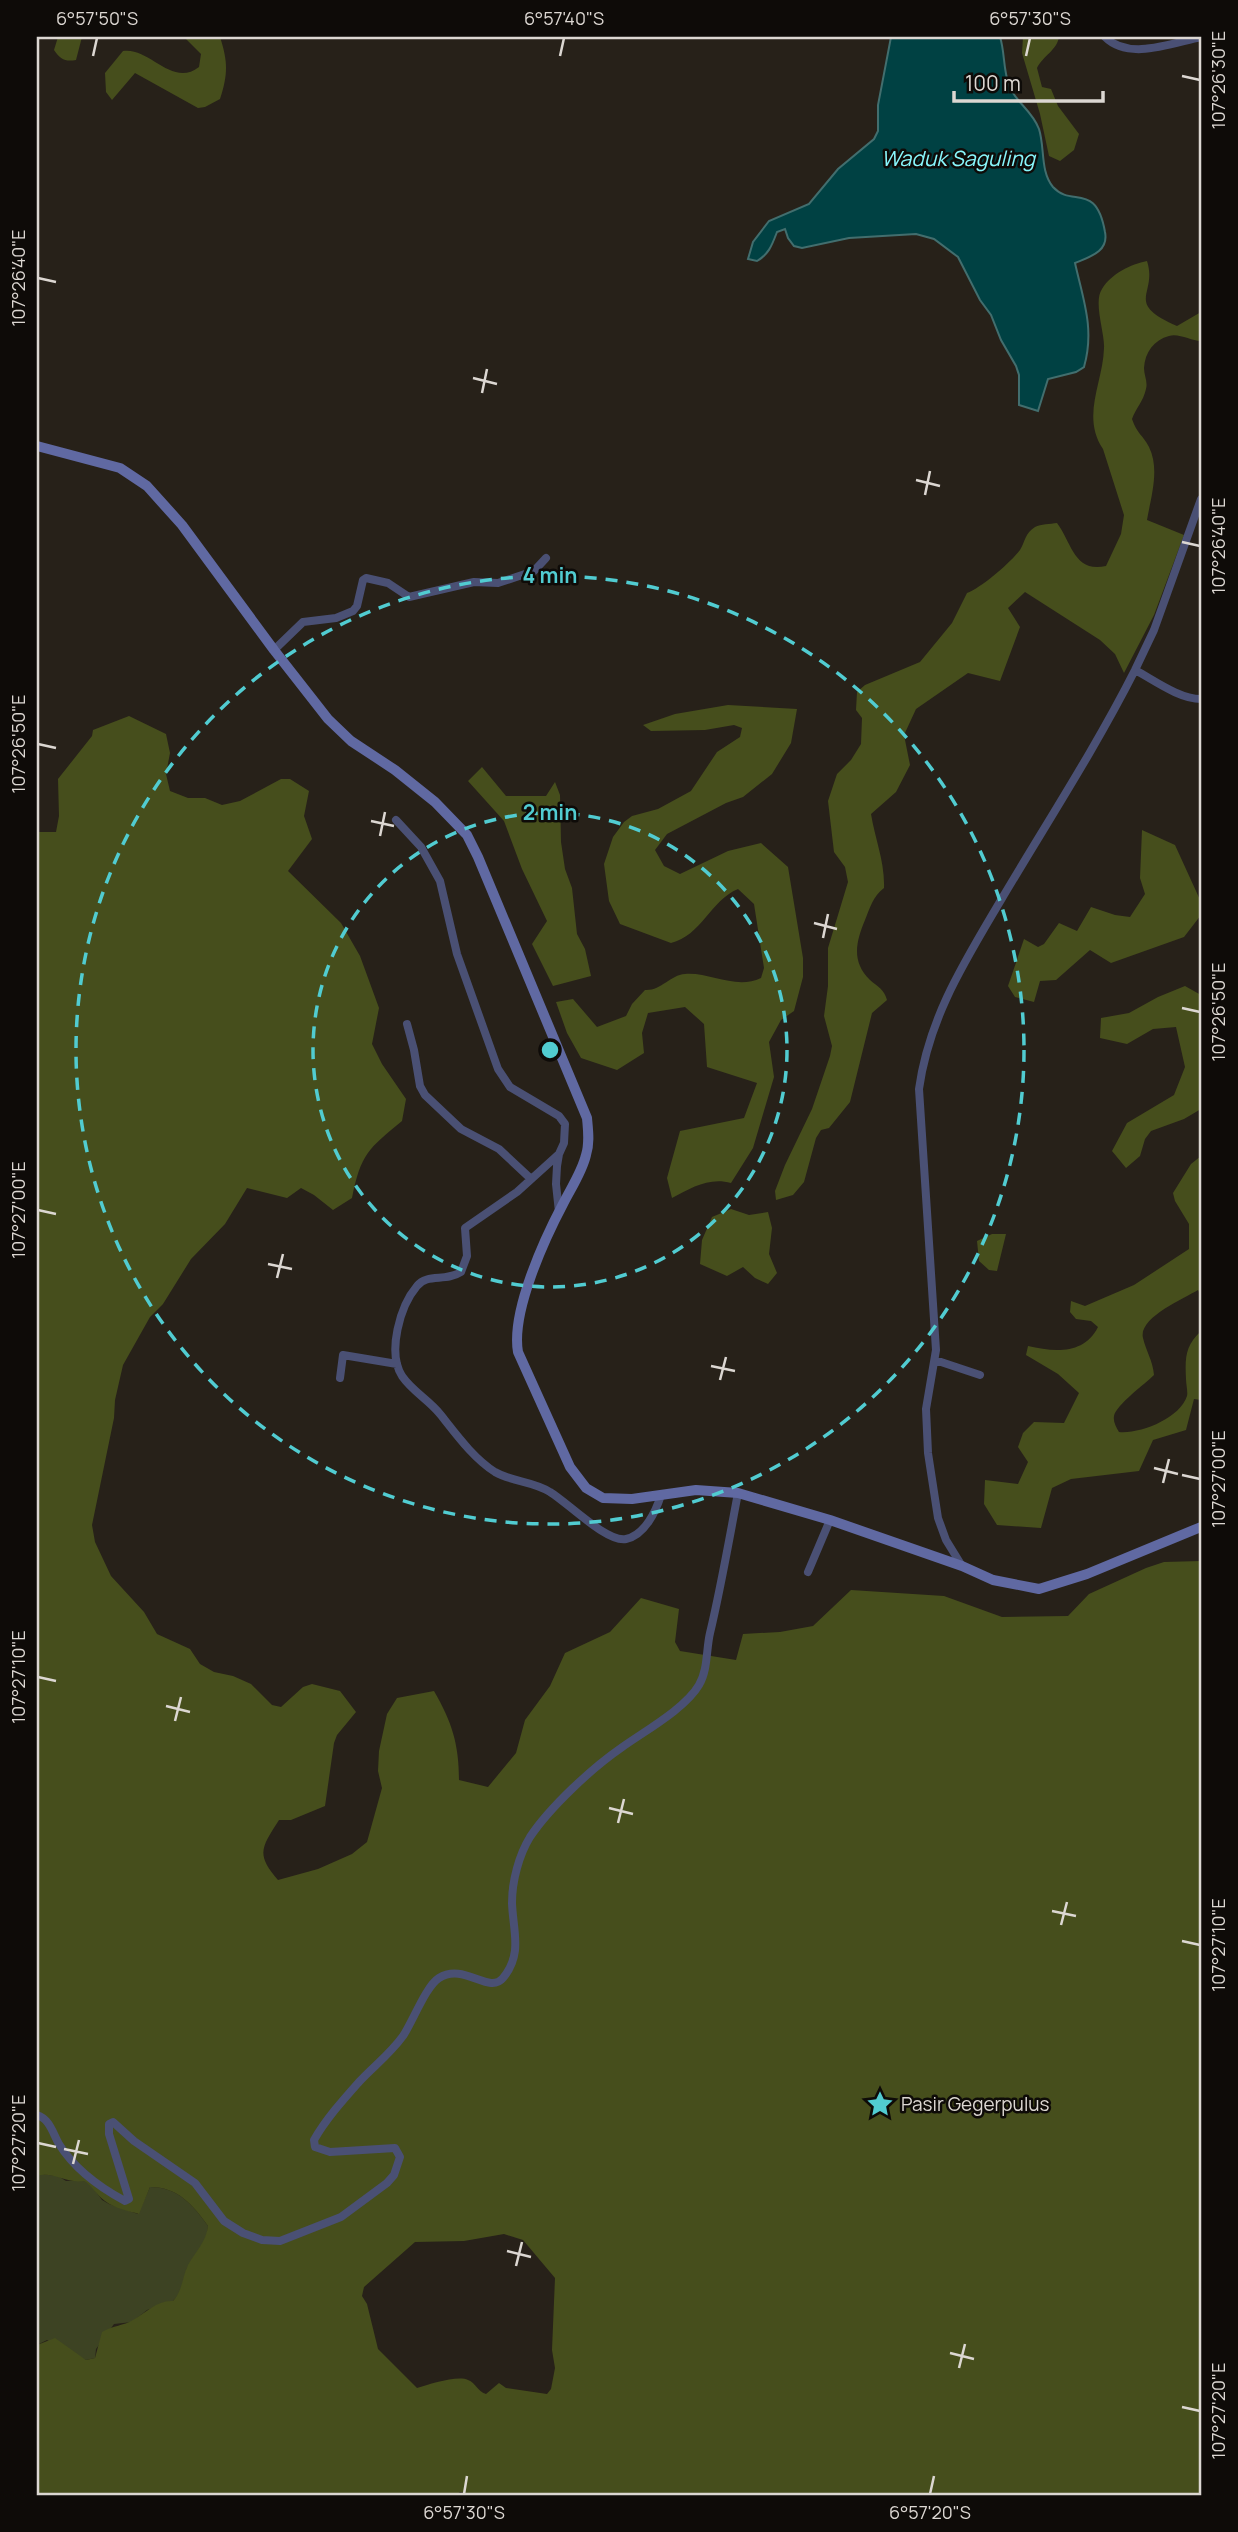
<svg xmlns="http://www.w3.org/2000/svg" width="1238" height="2532" font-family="Manrope,sans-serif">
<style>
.green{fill:#3d4323}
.forest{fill:#464e1c;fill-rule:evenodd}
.water{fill:#004143;stroke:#426e6e;stroke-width:2}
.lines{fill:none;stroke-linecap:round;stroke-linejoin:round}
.minor{stroke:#4a5074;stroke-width:8}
.secondary{stroke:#6069a2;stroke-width:10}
.ticks{fill:none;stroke:#dcd7d2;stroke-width:2.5}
.ring{fill:none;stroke:#51ccd1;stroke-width:3.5;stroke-dasharray:12 9}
.labels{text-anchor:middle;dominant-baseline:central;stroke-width:5;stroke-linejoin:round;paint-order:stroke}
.poi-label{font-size:19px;fill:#dcd7d2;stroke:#0e0b08;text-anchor:start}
.water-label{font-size:21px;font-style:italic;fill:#88f7fc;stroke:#0e0b08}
.centre{fill:#51ccd1;stroke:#0e0b08;stroke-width:3.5}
.ring-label{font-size:21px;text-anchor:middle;font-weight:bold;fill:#51ccd1;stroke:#0e0b08;stroke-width:5;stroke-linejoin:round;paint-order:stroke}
.neatline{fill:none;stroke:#dcd7d2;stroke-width:2.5}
.ticks-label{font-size:18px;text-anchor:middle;fill:#dcd7d2}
</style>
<rect width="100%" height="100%" fill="#272119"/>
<path class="green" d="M40,2174L58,2176L66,2181L83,2180L91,2185L102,2200L109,2204L138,2214L150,2187C178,2187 193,2205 208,2226L207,2237L187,2268L180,2293L173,2301L147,2310L132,2322L114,2324L96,2349L95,2358L86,2360L47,2340L37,2345V2176Z"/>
<path class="forest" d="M58,37H82L76,60C65,62 60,59 54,50Z
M184,37H220C228,62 228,74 220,99L205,107L198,108L135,73L112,100L106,92L105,73L123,51C150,47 172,88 199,67L201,54Z
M1023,37H1059C1057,50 1043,56 1037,68L1042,87L1051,89L1058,106L1079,134L1074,150L1060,161L1049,156L1040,114L1022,53Z
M1147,261C1158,295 1123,302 1177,326L1201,312V341C1191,341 1179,333 1169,336C1154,340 1145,352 1144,368C1144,375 1148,382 1146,389C1143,402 1136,408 1132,419C1137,434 1143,435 1149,447C1160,469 1151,497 1147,520L1184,535L1154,615L1124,673L1115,654L1100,640L1025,592L1008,608L1020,627L1000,681L968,673L916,709L904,735L910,765L896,792L871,814C875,839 885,862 884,888C873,896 870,908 865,920C856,942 851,961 870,980C878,987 884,989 887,1000L872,1013L850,1102L829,1128L821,1130L816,1138L804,1182L793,1195L776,1200L775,1191L785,1165L812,1109L830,1056L832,1046L824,1016L828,986V948L848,882L845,867L834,852L828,801L837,774L851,760L861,744L862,718L856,710L857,692L865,685L920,662L952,623L967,593C981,588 1010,563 1020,550C1025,542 1025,533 1035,527C1041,524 1050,524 1057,523C1072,543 1074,573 1106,566L1121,534L1124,515L1103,449C1081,416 1103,383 1104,348C1105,333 1093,302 1102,289C1111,274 1131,264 1147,261Z
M728,705L797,709L791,743L772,774L743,797L726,803L667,834L655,850L664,866L680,874L728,851L761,843L788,867L803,958V977L794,1011L781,1020L769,1042L774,1077L753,1148L731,1183C709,1177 691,1188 672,1198L667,1178L680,1131L744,1118L757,1083L707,1067L704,1024L685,1007L648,1013L642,1033L644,1053L617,1070L581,1058L567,1033L556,1002L573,999L597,1027L626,1016L632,1004L645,990C661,991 670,975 685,974C710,972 736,990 761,978L764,968L754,904L738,889C711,900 701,936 671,943L620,924L609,901L604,864L613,837L624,822L632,816L658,809L691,791L717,752L740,737L742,728L734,725L705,730L651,731L643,725L675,714Z
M129,716L166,734L170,753L166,774L170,791L188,798H205L222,805L240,801L281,779H290L309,791L304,816L312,839L288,871L341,923L360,956L379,1008L372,1044L382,1064L406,1099L402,1121C368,1149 361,1154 352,1198L333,1210L314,1195L301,1188L287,1198L247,1188L225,1224L191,1259L163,1304L150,1317L123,1365L115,1400L114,1418L92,1525L95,1542L111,1576L144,1612L157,1634L190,1649L200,1664L214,1672L233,1676L251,1684L272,1705L281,1707L303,1687L312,1684L340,1691L356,1712L337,1735L334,1743L325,1806L291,1820H279C262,1847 255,1854 278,1880L318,1869L352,1854L367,1842L382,1788L378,1771L379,1751L387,1714L397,1698L434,1691C452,1722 459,1744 459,1780L488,1787L516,1753L525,1720L550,1686L565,1653L610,1632L641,1598L679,1609L675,1642L680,1651L736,1660L743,1634L780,1632L813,1626L851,1590L944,1596L1002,1617L1068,1616L1089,1594L1146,1568L1164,1562L1201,1561V2495H476L460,2492L456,2495H37V2345L55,2338L86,2360L95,2358L102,2332C114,2325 123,2326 133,2320C147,2312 157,2300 173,2301C183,2290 182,2277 188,2265C196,2251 206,2242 208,2226C193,2205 178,2187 150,2187L139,2214C128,2211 114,2208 105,2201C96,2195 93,2186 84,2181C66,2184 53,2171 37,2176V832H56L59,816L58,779L92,736L93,730ZM504,2234L523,2240L555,2278L552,2350L555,2368L551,2389L547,2394L506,2388L499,2383L486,2394C477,2391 476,2383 468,2380C458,2375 430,2384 417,2388L378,2349L367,2304L362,2296L364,2287L415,2242L464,2241Z
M482,767L506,796H546L555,782L560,795L561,842L565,869L572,888L577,934L585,949L591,976L553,986L532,944L547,921L522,869L504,821L468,781Z
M1142,830L1175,845L1201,902V915L1184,937L1111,963L1090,950L1056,980L1040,981L1034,1002L1015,997L1008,986L1024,939L1038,947L1044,944L1059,923L1077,931L1091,907L1115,915L1130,917L1145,894L1140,878Z
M1185,986L1201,995V1109L1184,1119L1151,1131L1145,1139L1140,1156L1126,1168L1112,1151L1127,1123L1174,1095L1185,1067L1176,1027L1153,1029L1127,1044L1100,1038L1101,1018L1129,1013L1158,997Z
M1201,1156V1296L1198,1290C1183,1299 1138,1318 1143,1338C1146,1351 1153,1361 1154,1375C1145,1384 1116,1405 1114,1416C1113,1422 1116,1427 1119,1432C1141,1434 1180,1418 1187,1396C1188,1392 1186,1384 1186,1379C1185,1358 1185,1346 1201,1331V1400L1194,1399L1186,1430L1153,1440L1139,1471L1071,1479L1052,1488L1041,1528L997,1525L984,1504L985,1480L1018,1484L1028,1462L1018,1447L1023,1433L1034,1422L1064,1423L1079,1393L1058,1374L1026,1355L1028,1346C1054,1352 1084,1355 1098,1327L1091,1321L1076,1319L1070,1312L1071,1301L1085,1306L1134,1285L1189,1249V1224L1175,1201L1173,1193L1191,1164Z
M731,1209L749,1215L768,1212L772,1228L769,1254L777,1273L768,1284L755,1278L743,1267L727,1276L700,1264L702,1240L712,1217Z
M992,1234H1006L997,1271L989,1270L979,1261L977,1241Z"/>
<path class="water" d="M891,37H1000C1005,52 1003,70 1009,85C1014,101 1032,110 1039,129C1045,148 1040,171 1053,187C1072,208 1096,181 1105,232C1109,252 1089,257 1075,263C1083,299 1095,329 1084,367L1076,372L1048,379L1038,411L1019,405V375L1016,366L1001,340L991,315L980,300L958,257L934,239L916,234L849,238L802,248L794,246L788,238L785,229L777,232C772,245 769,254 757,261L748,259L753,242L769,221L809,204L838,169L874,139L878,131V105Z"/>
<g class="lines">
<path class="minor" d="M1105,37C1129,61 1172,43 1201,37
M274,650L303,622L336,618L353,611L357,606L363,580L366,578L388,583L409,597L474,582L498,583L534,571L546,558
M1135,670C1154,680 1179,699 1201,699
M396,820L421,847L440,881L457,954L498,1069L510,1087L559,1116L565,1124L564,1143L559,1154L557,1166L556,1184L559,1212
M407,1024L414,1050L420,1086L425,1095L461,1129L499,1149L530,1178
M559,1154L517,1192L465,1228L467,1256L461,1272C446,1282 427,1273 417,1286C400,1306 387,1352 402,1376C412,1391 429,1400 440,1414C456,1434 473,1458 495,1472C512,1482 533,1481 550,1492C567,1502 607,1543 626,1539C645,1535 656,1511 661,1495
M935,1360L980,1375
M340,1378L343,1355L397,1364
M962,1566L946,1540L938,1518L928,1453L926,1409L936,1350L919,1089C929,1017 965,961 1001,900C1046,824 1095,749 1135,670L1154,630L1201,499
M808,1572L830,1520
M37,2115C50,2119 53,2134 59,2144C75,2170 99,2187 125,2201L129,2199L109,2134V2124L113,2122L134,2141L195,2183L224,2221L243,2233L262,2240L280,2241L341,2217L387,2183L394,2175L400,2157L395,2148L330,2152L315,2147L314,2140C326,2119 343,2100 359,2082C374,2066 390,2054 403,2036C413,2021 426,1986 439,1978C464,1962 489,1995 503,1978C523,1954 513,1931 512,1903C512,1881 519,1855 530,1837C550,1807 592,1768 621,1748C643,1732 685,1709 699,1685C708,1670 706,1650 710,1633C721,1587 729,1540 738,1493"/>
<path class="secondary" d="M37,446L120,468L147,486L182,525L274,650L328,719L351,741L395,770L435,802L467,835L478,857L587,1118C588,1130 590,1143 586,1155C582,1172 571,1188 563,1204C544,1240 511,1312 518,1352L570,1467L586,1488L603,1498L632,1499L696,1490L738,1493L830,1520L962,1566L993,1580L1039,1589L1087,1574L1201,1527"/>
</g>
<path class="ticks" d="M93,56L97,38M560,56L564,38M1026,56L1030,38M1182,76L1200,80M38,278L56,282M473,378L497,384M482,393L487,369M916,480L940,486M925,495L930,471M1182,542L1200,546M38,744L56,748M371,821L394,826M380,836L385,812M814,923L837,929M823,938L828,914M1182,1008L1200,1012M38,1210L56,1214M268,1264L292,1269M277,1278L283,1254M711,1366L735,1371M720,1380L726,1357M1154,1468L1178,1474M1182,1475L1200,1479M1163,1483L1169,1459M38,1677L56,1681M166,1706L190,1712M175,1721L181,1697M609,1808L633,1814M618,1823L624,1799M1052,1911L1076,1916M1061,1925L1067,1902M1182,1941L1200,1945M38,2143L56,2147M64,2149L88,2154M73,2164L79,2140M507,2251L531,2257M516,2266L522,2242M950,2353L974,2359M959,2368L965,2344M1182,2407L1200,2411M464,2494L467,2476M930,2494L934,2476"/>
<g class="ring">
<circle cx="550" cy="1050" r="237"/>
<circle cx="550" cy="1050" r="474"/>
</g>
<defs>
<symbol id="sight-bare" viewBox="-9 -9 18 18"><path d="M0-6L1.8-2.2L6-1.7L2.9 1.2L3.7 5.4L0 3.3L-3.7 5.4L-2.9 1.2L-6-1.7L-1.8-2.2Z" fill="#51ccd1" stroke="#0e0b08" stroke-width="2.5" paint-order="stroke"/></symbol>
</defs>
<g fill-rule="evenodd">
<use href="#sight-bare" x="861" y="2085" width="38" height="38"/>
</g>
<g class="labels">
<g class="poi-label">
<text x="901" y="2104">Pasir Gegerpulus</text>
</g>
<g class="water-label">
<text x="958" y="158">Waduk Saguling</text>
</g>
</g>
<circle cx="550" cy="1050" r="10" class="centre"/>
<g class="ring-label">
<text x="550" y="583">4 min</text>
<text x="550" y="820">2 min</text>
</g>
<rect width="1238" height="2532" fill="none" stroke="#0e0b08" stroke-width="77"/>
<path d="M954 91v10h149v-10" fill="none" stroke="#dcd7d2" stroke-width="3.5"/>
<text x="965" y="91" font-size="21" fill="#dcd7d2" stroke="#0e0b08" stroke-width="5" paint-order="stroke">100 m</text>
<rect x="38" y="38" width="1162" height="2456" class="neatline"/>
<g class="ticks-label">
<text x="97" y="25">6°57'50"S</text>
<text x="564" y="25">6°57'40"S</text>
<text x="1030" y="25">6°57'30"S</text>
<text transform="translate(1219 80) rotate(-90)" y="6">107°26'30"E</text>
<text transform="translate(19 278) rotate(-90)" y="6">107°26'40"E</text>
<text transform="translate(1219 546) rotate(-90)" y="6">107°26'40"E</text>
<text transform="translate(19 744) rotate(-90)" y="6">107°26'50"E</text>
<text transform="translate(1219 1012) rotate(-90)" y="6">107°26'50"E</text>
<text transform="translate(19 1210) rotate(-90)" y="6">107°27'00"E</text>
<text transform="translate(1219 1479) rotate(-90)" y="6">107°27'00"E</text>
<text transform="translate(19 1677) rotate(-90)" y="6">107°27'10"E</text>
<text transform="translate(1219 1945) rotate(-90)" y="6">107°27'10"E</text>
<text transform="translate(19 2143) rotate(-90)" y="6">107°27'20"E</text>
<text transform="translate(1219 2411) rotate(-90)" y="6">107°27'20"E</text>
<text x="464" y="2519">6°57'30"S</text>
<text x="930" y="2519">6°57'20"S</text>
</g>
</svg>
